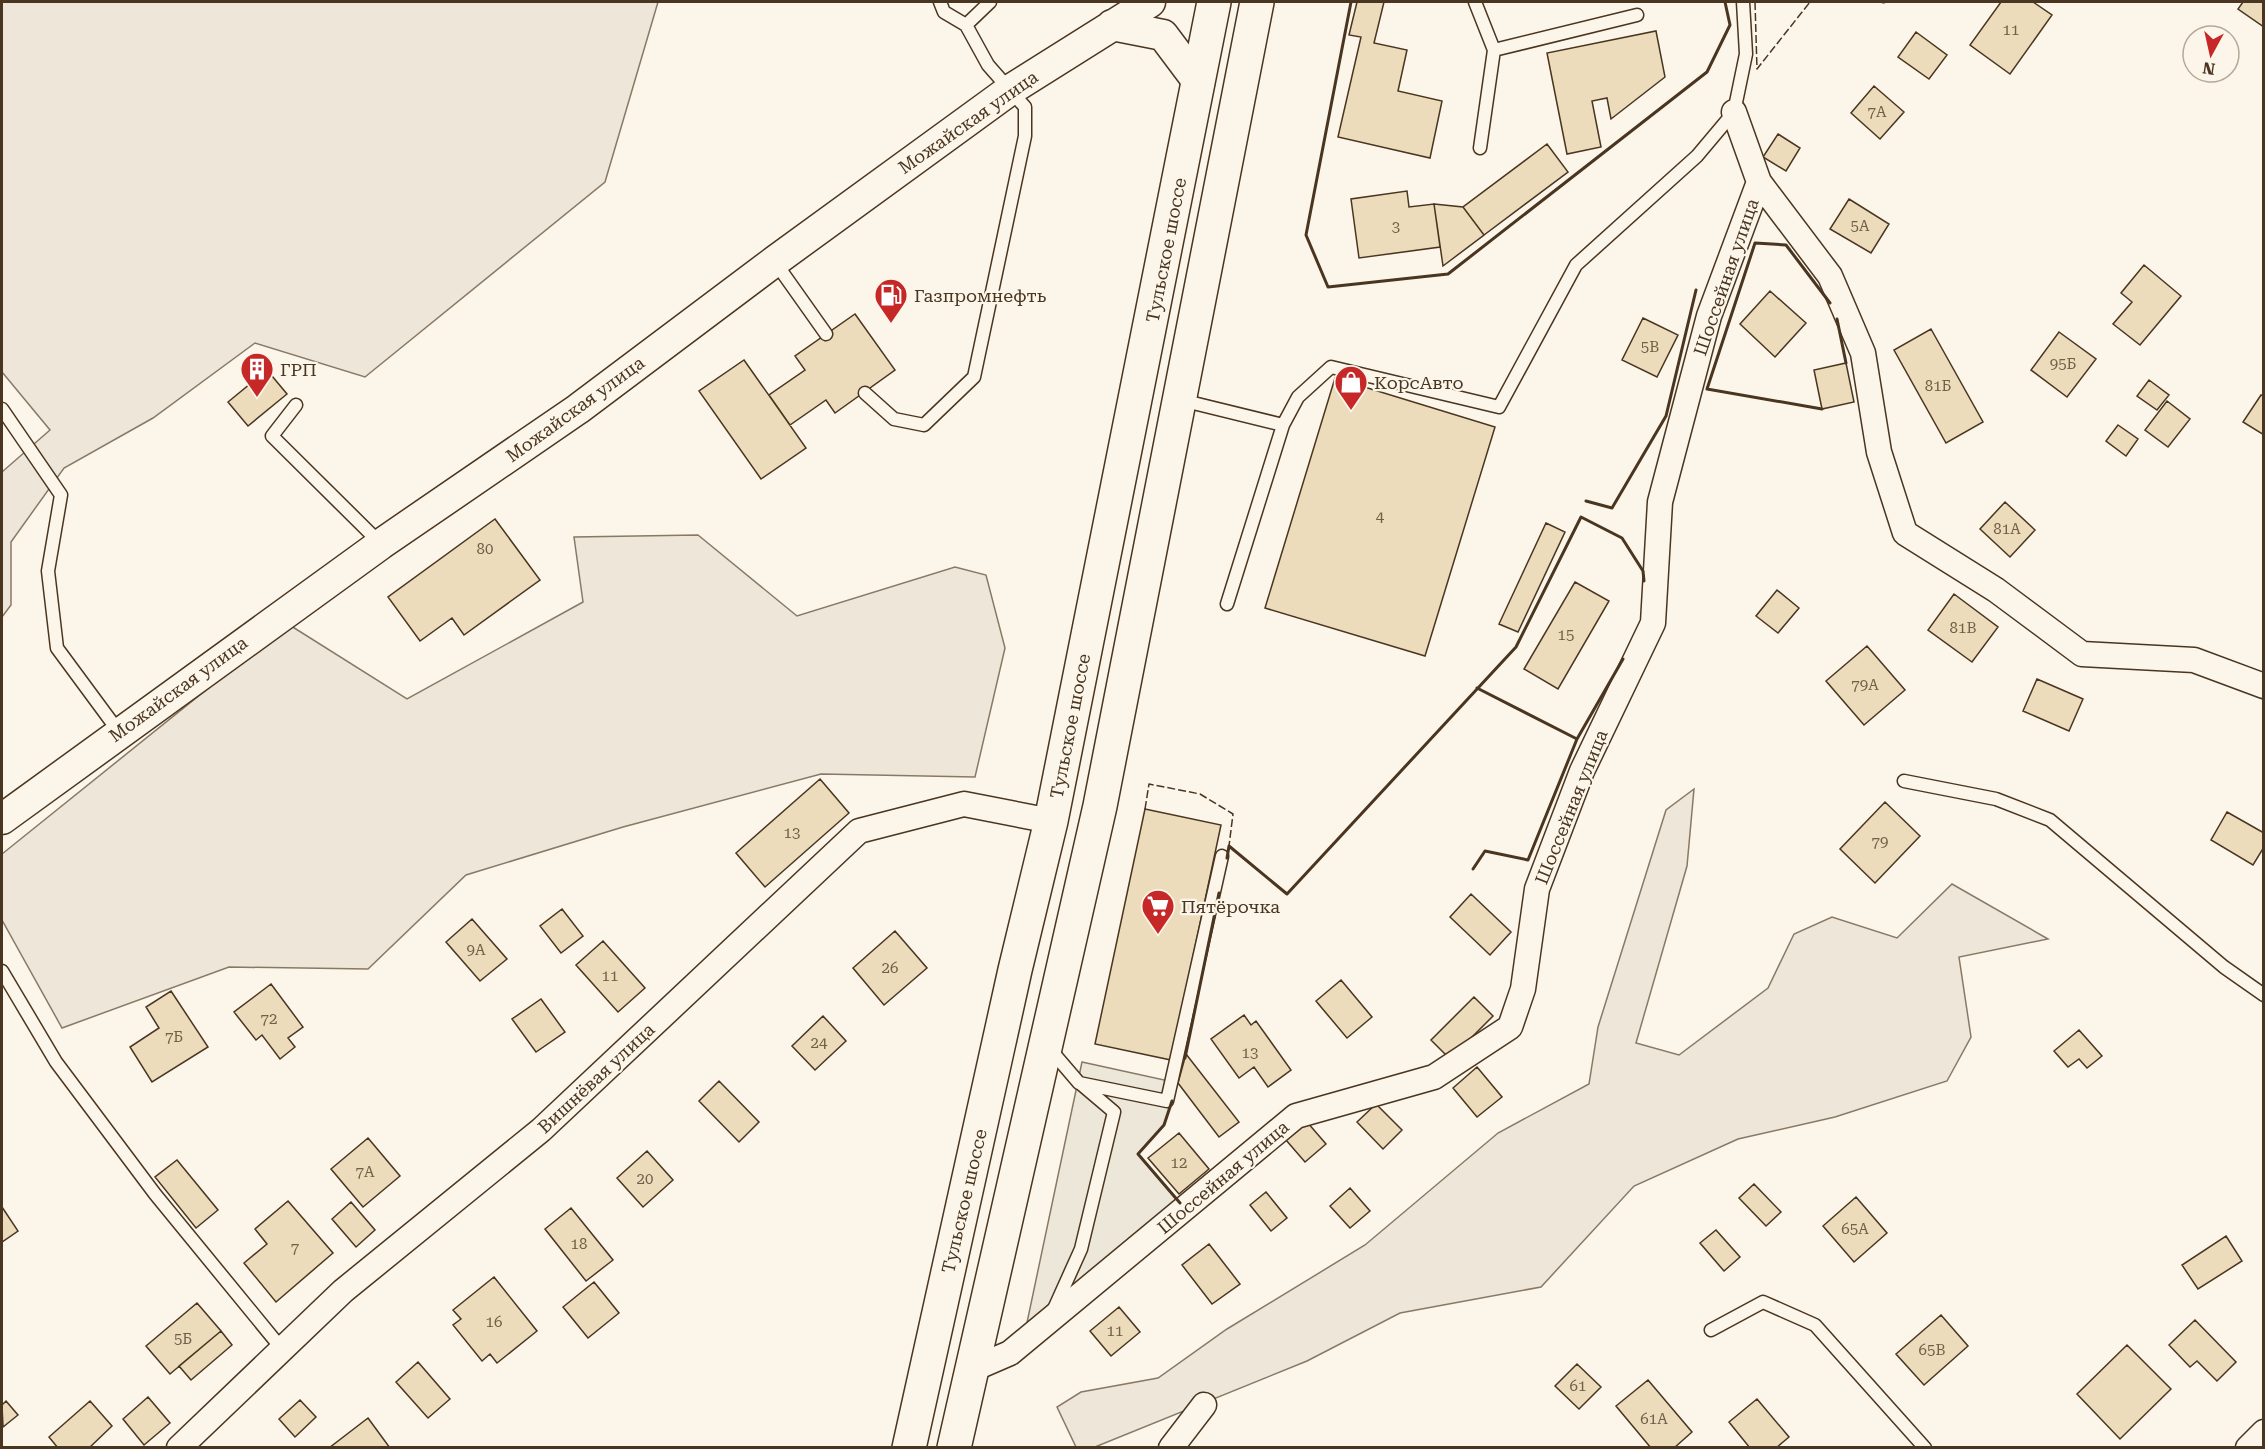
<svg xmlns="http://www.w3.org/2000/svg" width="2265" height="1449" font-family="'Roboto Serif',serif">
<style>
.green{fill:#ede6d9;stroke:#887966;stroke-width:1.5}
.parking{fill:#ede7d9;stroke:#887966;stroke-width:1.5}
.building{fill:#ecdcbc;stroke:#4a3520;stroke-width:1.5}
.lines{fill:none;stroke-linecap:round;stroke-linejoin:round}
.service-casing{stroke:#4a3520;stroke-width:15}
.minor-casing{stroke:#4a3520;stroke-width:27}
.tertiary-casing{stroke:#4a3520;stroke-width:33}
.primary-casing{stroke:#4a3520;stroke-width:36}
.service{stroke:#fbf6e9;stroke-width:12}
.minor{stroke:#fbf6e9;stroke-width:24}
.tertiary{stroke:#fbf6e9;stroke-width:30}
.primary{stroke:#fbf6e9;stroke-width:33}
.fence{stroke:#4a3520;stroke-width:1.5;stroke-dasharray:8 3;stroke-linecap:butt}
.wall{stroke:#4a3520;stroke-width:3}
.labels{text-anchor:middle;dominant-baseline:central;stroke-width:4.5;stroke-linejoin:round;paint-order:stroke}
.number-label{font-size:15px;fill:#725f47}
.street-label{font-size:18px;fill:#4a3520;stroke:#fbf6e9}
.poi-label{font-size:18px;fill:#4a3520;stroke:#fbf6e9;text-anchor:start}
</style>
<rect width="100%" height="100%" fill="#fbf6e9"/>
<path class="green" d="M2,2H658L605,182L365,377L255,343L153,418L64,468L11,542V605L2,617V472L50,430L2,372Z
M698,535L797,616L955,567L986,575L1005,648L975,777L821,774L623,827L466,875L368,969L229,967L62,1028L2,920V854L288,624L407,699L583,602L574,537Z
M1694,789L1687,866L1636,1043L1679,1055L1768,988L1794,934L1832,917L1897,938L1952,884L2048,939L1959,957L1971,1037L1947,1081L1835,1117L1738,1139L1634,1186L1541,1287L1400,1313L1307,1361L1095,1447H1076L1057,1407L1081,1392L1158,1378L1227,1329L1365,1245L1498,1133L1589,1084L1598,1027L1666,810Z"/>
<path class="parking" d="M1082,1062L1178,1083L1164,1125L1138,1154L1180,1204L1025,1332Z"/>
<path class="building" d="M1357,2H1384L1374,43L1407,50L1398,91L1442,101L1430,158L1338,137L1361,37L1349,35Z
M2001,2H2033L2052,15L2010,74L1970,45Z
M2243,2H2264V27L2238,9Z
M1656,31L1665,77L1611,119L1607,98L1592,101L1601,147L1567,154L1547,53Z
M1916,32L1947,55L1929,79L1898,57Z
M1874,86L1904,112L1880,139L1851,113Z
M1778,134L1800,148L1786,171L1763,157Z
M1547,144L1568,172L1484,235L1463,207Z
M1407,191L1409,207L1434,204L1440,247L1359,258L1351,199Z
M1849,199L1889,224L1871,253L1830,229Z
M1434,204L1463,207L1484,235L1443,266Z
M2144,265L2181,296L2140,345L2113,324L2132,302L2121,293Z
M1770,291L1806,323L1775,357L1740,324Z
M855,314L895,370L835,413L826,400L790,425L769,395L805,370L795,356Z
M1643,318L1678,335L1657,377L1622,360Z
M1931,329L1983,422L1946,443L1894,350Z
M2059,332L2096,359L2067,397L2031,370Z
M744,360L806,448L761,479L699,391Z
M1846,363L1854,402L1822,409L1814,370Z
M267,370L287,394L248,426L228,402Z
M1335,378L1495,427L1425,656L1265,608Z
M2149,380L2169,395L2157,410L2137,396Z
M2261,395L2264,396V435L2243,422Z
M2167,401L2190,419L2168,447L2145,430Z
M2118,425L2138,439L2126,456L2106,441Z
M2005,502L2035,530L2010,557L1980,529Z
M495,519L540,580L464,635L452,618L420,641L388,597Z
M1546,523L1565,532L1518,632L1499,624Z
M1575,582L1609,601L1558,689L1524,669Z
M1777,590L1799,608L1778,633L1756,616Z
M1954,594L1998,627L1972,662L1928,630Z
M1867,646L1905,690L1864,725L1826,681Z
M2037,679L2083,699L2069,731L2023,711Z
M820,779L849,813L765,887L736,853Z
M1885,802L1920,836L1875,883L1840,849Z
M1145,809L1221,825L1171,1060L1095,1044Z
M2227,812L2264,833V847L2253,865L2211,840Z
M1471,894L1511,932L1490,955L1450,917Z
M562,909L583,936L561,953L540,926Z
M472,919L507,959L480,981L446,942Z
M895,931L927,968L884,1005L853,968Z
M603,941L645,988L618,1012L576,965Z
M1341,980L1372,1017L1347,1038L1316,1001Z
M271,984L303,1027L288,1038L295,1047L280,1059L262,1035L256,1040L234,1012Z
M171,991L208,1047L152,1082L130,1047L159,1028L146,1007Z
M1474,997L1493,1016L1450,1059L1431,1040Z
M541,999L565,1032L536,1052L512,1019Z
M1244,1015L1251,1025L1256,1021L1291,1070L1268,1087L1254,1067L1239,1078L1211,1039Z
M823,1016L846,1041L815,1070L792,1046Z
M2079,1030L2102,1056L2087,1068L2079,1059L2068,1067L2054,1051Z
M1186,1054L1239,1122L1219,1137L1178,1083Z
M1477,1067L1502,1097L1477,1117L1453,1088Z
M719,1081L759,1122L739,1142L699,1101Z
M1376,1104L1402,1130L1383,1149L1357,1122Z
M1307,1122L1326,1144L1305,1162L1286,1140Z
M1179,1133L1209,1169L1179,1194L1148,1158Z
M368,1138L400,1176L363,1207L331,1169Z
M647,1151L673,1180L643,1207L617,1178Z
M177,1160L218,1210L196,1228L155,1177Z
M1754,1184L1781,1212L1766,1226L1739,1198Z
M1350,1188L1370,1211L1350,1228L1330,1206Z
M1266,1192L1287,1218L1271,1231L1250,1205Z
M1856,1197L1887,1233L1854,1262L1823,1226Z
M288,1201L333,1253L276,1302L244,1263L267,1244L255,1229Z
M351,1202L375,1230L356,1247L332,1219Z
M2,1207L18,1231L2,1242Z
M571,1208L613,1260L586,1281L545,1229Z
M1716,1230L1740,1257L1724,1271L1700,1243Z
M2226,1236L2242,1261L2198,1289L2182,1265Z
M1209,1244L1240,1284L1212,1304L1182,1265Z
M494,1277L537,1331L497,1363L490,1354L482,1361L453,1325L461,1319L453,1310Z
M594,1282L619,1313L588,1338L563,1307Z
M197,1303L221,1331L170,1374L146,1346Z
M1119,1307L1140,1332L1111,1356L1090,1331Z
M1941,1315L1968,1346L1924,1385L1896,1354Z
M2195,1320L2236,1362L2217,1381L2197,1361L2190,1367L2169,1345Z
M221,1331L232,1345L191,1380L179,1366Z
M2127,1345L2171,1389L2120,1439L2077,1394Z
M418,1362L450,1399L428,1418L396,1382Z
M1577,1364L1601,1387L1579,1409L1555,1386Z
M1648,1380L1692,1432L1674,1448H1651L1616,1406Z
M148,1397L170,1423L144,1445L123,1419Z
M1757,1399L1789,1437L1776,1448H1750L1729,1422Z
M300,1400L316,1417L295,1437L279,1419Z
M6,1401L18,1415L3,1427L2,1405Z
M90,1401L112,1426L89,1448H58L49,1437Z
M368,1418L390,1448H329Z"/>
<g class="lines">
<defs>
<path id="service" d="M1475,2L1494,50L1637,15
M966,25L990,2
M1480,148L1494,50
M775,262L826,334
M865,393L894,419L924,425L974,377L1025,136V107L988,65L966,25L944,12L940,2
M1181,400L1283,425L1227,604
M296,405L272,436L381,544
M2,409L61,495L48,571L57,648L119,732
M1283,425L1298,397L1331,367L1499,407L1576,265L1697,156L1734,112L1746,54L1743,2
M1904,781L1996,799L2050,820L2224,967L2264,995
M2,971L56,1062L155,1194L282,1349
M1049,1048L1079,1083L1167,1101L1222,856
M1054,1309L1081,1249L1114,1112L1081,1084
M1711,1330L1763,1302L1815,1325L1925,1448"/>
<path id="minor" d="M1734,112L1759,182L1830,276L1863,353L1879,452L1905,533L1996,590L2082,654L2194,660L2264,686
M973,1369L1010,1353L1296,1116L1434,1077L1510,1027L1523,989L1537,889L1582,771L1653,623L1660,502L1709,316L1759,182
M179,1448L343,1291L541,1130L859,831L964,804L1051,821
M1171,1448L1204,1405
M2248,1448L2264,1432"/>
<path id="tertiary" d="M1112,25L1163,35L1199,83
M2,819L381,544L578,409L775,261L1010,90L1150,2"/>
<path id="primary" d="M909,1448L1015,970L1051,821L1214,2
M954,1448L1100,806L1257,2"/>
</defs>
<use href="#service" class="service-casing"/>
<use href="#minor" class="minor-casing"/>
<use href="#tertiary" class="tertiary-casing"/>
<use href="#primary" class="primary-casing"/>
<use href="#service" class="service"/>
<use href="#minor" class="minor"/>
<use href="#tertiary" class="tertiary"/>
<use href="#primary" class="primary"/>
<path class="fence" d="M1755,2L1757,69L1810,2
M1145,809L1149,784L1200,794L1233,814L1229,846"/>
<path class="wall" d="M1351,2L1306,235L1328,287L1448,274L1707,72L1730,25L1725,2
M1883,2H1884
M1837,319L1846,363
M1822,409L1707,389L1755,243L1786,245L1830,303
M1586,501L1612,508L1666,416L1696,290
M1477,688L1577,739
M1227,858L1229,846L1287,894L1516,647L1581,517L1622,538L1643,571L1644,581
M1473,869L1485,851L1528,860L1577,739L1623,659
M1185,1058L1219,893
M1172,1101L1164,1125L1138,1154L1180,1203"/>
</g>
<defs>
<symbol id="fuel-pin" viewBox="-11 -11 22 30"><path d="M0 17L-7.5 6A9.5 9.5 0 1 1 7.5 6Z" fill="#c62828" stroke="#fbf6e9"/><path d="M-5.5-6h7V0h2V4h1.3V-2.5L3-4.5l.8-.8L6-3V5H2.5V1h-1V6h-7ZM-4.2-4.7v3.2H.2V-4.7Z" fill="#fff"/></symbol>
<symbol id="building-pin" viewBox="-11 -11 22 30"><path d="M0 17L-7.5 6A9.5 9.5 0 1 1 7.5 6Z" fill="#c62828" stroke="#fbf6e9"/><path d="M-4-6H4V6H1V3H-1V6H-4ZM-2.5-4.3h1.7v1.8h-1.7ZM.8-4.3h1.7v1.8H.8ZM-2.5-1h1.7V.8h-1.7ZM.8-1h1.7V.8H.8Z" fill="#fff"/></symbol>
<symbol id="shop-pin" viewBox="-11 -11 22 30"><path d="M0 17L-7.5 6A9.5 9.5 0 1 1 7.5 6Z" fill="#c62828" stroke="#fbf6e9"/><path d="M-5-2.5h2.3a2.7 3.5 0 0 1 5.4 0H5L5.5 6h-11ZM-1.5-2.5h3a1.5 2.3 0 0 0-3 0Z" fill="#fff"/></symbol>
<symbol id="supermarket-pin" viewBox="-11 -11 22 30"><path d="M0 17L-7.5 6A9.5 9.5 0 1 1 7.5 6Z" fill="#c62828" stroke="#fbf6e9"/><path d="M-6-5.5h2.5l.6 2H6L4.5 2H-2.5L-4.4-4H-6ZM-1.5 3.2a1.3 1.3 0 1 0 .1 0ZM3 3.2a1.3 1.3 0 1 0 .1 0Z" fill="#fff"/></symbol>
</defs>
<g fill-rule="evenodd">
<use href="#fuel-pin" x="872" y="276" width="38" height="52"/>
<use href="#building-pin" x="238" y="350" width="38" height="52"/>
<use href="#shop-pin" x="1332" y="363" width="38" height="52"/>
<use href="#supermarket-pin" x="1139" y="887" width="38" height="52"/>
</g>
<g class="labels">
<g class="number-label">
<text x="2011" y="30">11</text>
<text x="1877" y="112">7А</text>
<text x="1860" y="226">5А</text>
<text x="1396" y="227">3</text>
<text x="1650" y="347">5В</text>
<text x="2063" y="364">95Б</text>
<text x="1938" y="386">81Б</text>
<text x="1380" y="517">4</text>
<text x="2007" y="529">81А</text>
<text x="485" y="549">80</text>
<text x="1963" y="628">81В</text>
<text x="1566" y="635">15</text>
<text x="1865" y="685">79А</text>
<text x="792" y="833">13</text>
<text x="1880" y="842">79</text>
<text x="476" y="950">9А</text>
<text x="890" y="968">26</text>
<text x="610" y="976">11</text>
<text x="269" y="1019">72</text>
<text x="174" y="1037">7Б</text>
<text x="819" y="1043">24</text>
<text x="1250" y="1053">13</text>
<text x="1179" y="1163">12</text>
<text x="365" y="1172">7А</text>
<text x="645" y="1179">20</text>
<text x="1855" y="1229">65А</text>
<text x="579" y="1244">18</text>
<text x="295" y="1248">7</text>
<text x="494" y="1322">16</text>
<text x="1115" y="1331">11</text>
<text x="183" y="1339">5Б</text>
<text x="1932" y="1350">65В</text>
<text x="1578" y="1386">61</text>
<text x="1654" y="1419">61А</text>
</g>
<g class="street-label">
<text transform="translate(968 122) rotate(-35)">Можайская улица</text>
<text transform="translate(1166 250) rotate(-79)">Тульское шоссе</text>
<text transform="translate(1726 277) rotate(-71)">Шоссейная улица</text>
<text transform="translate(575 409) rotate(-36)">Можайская улица</text>
<text transform="translate(178 689) rotate(-36)">Можайская улица</text>
<text transform="translate(1070 726) rotate(-79)">Тульское шоссе</text>
<text transform="translate(1571 807) rotate(-68)">Шоссейная улица</text>
<text transform="translate(596 1078) rotate(-43)">Вишнёвая улица</text>
<text transform="translate(1223 1177) rotate(-40)">Шоссейная улица</text>
<text transform="translate(964 1201) rotate(-77)">Тульское шоссе</text>
</g>
<g class="poi-label">
<text x="914" y="295">Газпромнефть</text>
<text x="280" y="369">ГРП</text>
<text x="1374" y="382">КорсАвто</text>
<text x="1181" y="906">Пятёрочка</text>
</g>
</g>
<rect width="2265" height="1449" fill="none" stroke="#4a3520" stroke-width="6"/>
<g transform="translate(2211 54) rotate(188)"><circle r="28" fill="#fbf6e9" stroke="#b4a999" stroke-width="1.5"/>
<path d="M0-4.5L10 22L0 15L-10 22Z" fill="#c62828"/>
<text y="-9" font-size="16" font-weight="bold" text-anchor="middle" fill="#4a3520">N</text>
</g>
</svg>
